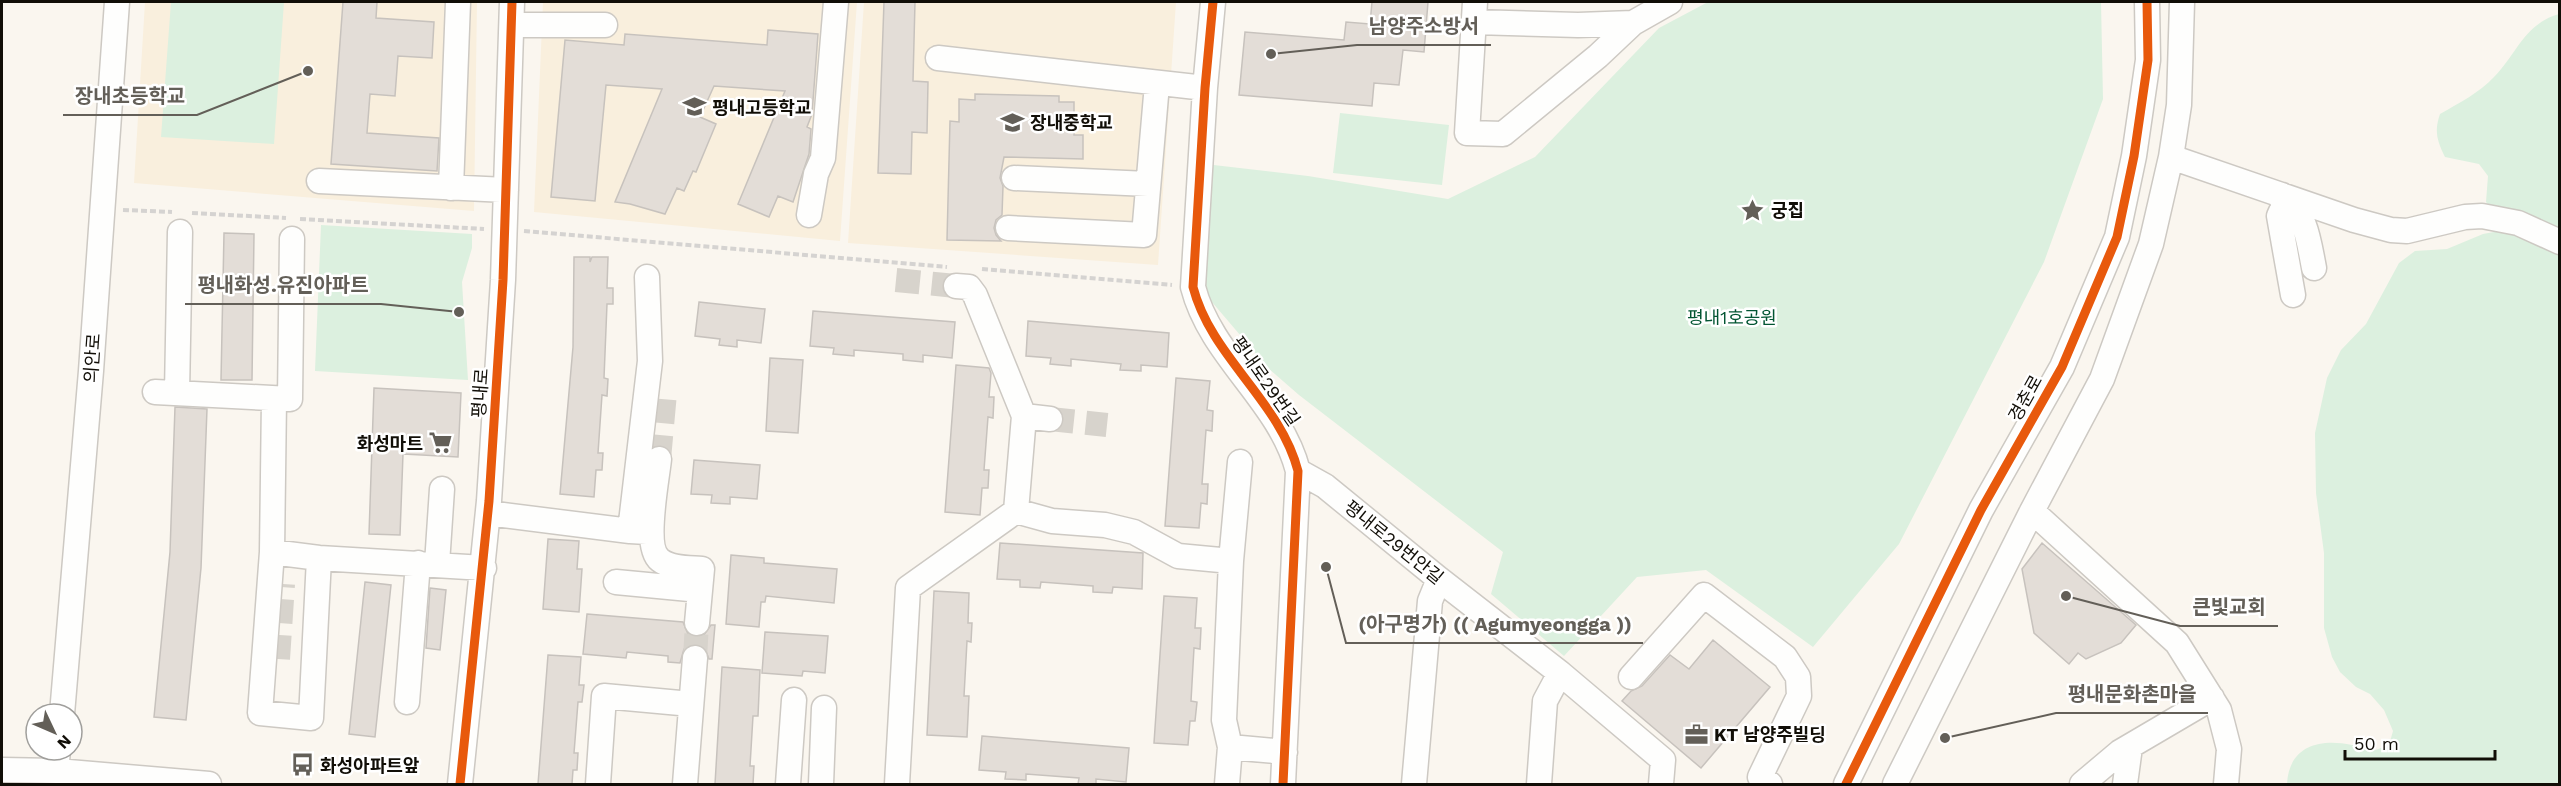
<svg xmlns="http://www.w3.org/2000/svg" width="2561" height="786" font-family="'Work Sans','Noto Sans KR',sans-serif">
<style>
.built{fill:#f9efdd}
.green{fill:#dcf0df}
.building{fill:#e3ddd7;stroke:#c7c2bd;stroke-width:1.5}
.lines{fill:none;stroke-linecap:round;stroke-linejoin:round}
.minor-tunnel{stroke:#d7d3cc;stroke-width:24;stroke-dasharray:24 12;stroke-linecap:butt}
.minor-casing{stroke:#cdc9c3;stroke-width:27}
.path{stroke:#d5d3d1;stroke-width:4;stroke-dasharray:6 3;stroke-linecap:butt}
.minor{stroke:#fefefd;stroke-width:24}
.cycleway-casing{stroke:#fff;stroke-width:13}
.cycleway{stroke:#e8590c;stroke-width:9}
.labels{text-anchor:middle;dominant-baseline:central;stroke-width:5;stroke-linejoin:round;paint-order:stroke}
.poi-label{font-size:18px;font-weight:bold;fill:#110e07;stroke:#fff;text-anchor:start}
.park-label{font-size:18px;fill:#025532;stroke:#fff}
.street-label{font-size:18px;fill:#110e07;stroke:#fff}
.leader{fill:none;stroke:#635f58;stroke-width:2}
.callout-dot{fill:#635f58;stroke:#fff;stroke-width:2}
.callout-label{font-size:20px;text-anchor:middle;font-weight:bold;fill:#635f58;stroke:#fff;stroke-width:5;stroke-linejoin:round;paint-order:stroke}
</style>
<rect width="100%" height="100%" fill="#faf6ef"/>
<path class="built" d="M145,2H477L474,211L134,183Z
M543,2H857L840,241L534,212Z
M864,2H1176L1158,265L848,243Z"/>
<path class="green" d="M171,2H284L274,144L161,137Z
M1708,2H2101L2103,99L2044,262L1899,544L1813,647L1706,570L1637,577L1564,656L1491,594L1503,552L1299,395L1269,369L1200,288L1205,164L1308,176L1448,199L1535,157L1659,28Z
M2559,14V784H2287C2289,746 2319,738 2352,745C2359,746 2368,751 2375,750C2380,749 2384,746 2389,745L2393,731L2384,710L2370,694L2356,687L2340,672L2332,657L2324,628V553L2316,493L2315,433L2327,378L2341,350L2366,324L2399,263L2415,251L2447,249L2483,234L2510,229L2486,202L2488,176L2479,164L2445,157C2437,141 2434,131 2440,114C2459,103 2479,93 2494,77C2517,54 2524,24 2559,14Z
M1340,113L1449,125L1442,185L1333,173Z
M321,225L472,234V248L462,282L468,380L315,371Z"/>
<path class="building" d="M343,2H377L376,18L434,22L432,58L398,56L395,96L370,94L367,133L439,138L437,171L331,164Z
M884,2H915L913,81L928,82L927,133L912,132L911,174L878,173Z
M1372,2H1428L1424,52L1403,50L1399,85L1374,83L1372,106L1239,95L1245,32L1344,40L1346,22L1370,24Z
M768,30L818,34L812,114L807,127L811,129L809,154L793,202L778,196L769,217L738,204L785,91L714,86L700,117L716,124L696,172L693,171L684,191L677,188L665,214L630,204L615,202L662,89L606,85L595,201L551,197L565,40L624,45L625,34L767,45Z
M975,94L1059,96V102H1074V135H1083V159L1004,157L1000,178L1003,186L1002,215L996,220L994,228L996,235L1001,241L947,240L950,121L959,122V99L975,100Z
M224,233L254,234L252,380H221Z
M574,257H590V262L592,257H608L607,288H613V304H607L604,378L608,379L607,396L602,395L598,453H603L602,470H596L594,497L560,494L573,347Z
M699,302L765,309L761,343L737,340V347L719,345L720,339L695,336Z
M813,311L955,322L952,358L923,355V362L903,360V354L854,350V356L833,354L834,348L810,346Z
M1028,321L1169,333L1167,367L1141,365V371L1120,370L1121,364L1071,359V366L1050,364L1051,358L1026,356Z
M770,358L803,360L798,433L766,431Z
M956,365L989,368L991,373L989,397H994L993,418L988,417L984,470H989L988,488H982L980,515L945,512Z
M1176,378L1210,381L1207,410L1213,411L1212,431L1206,430L1202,484H1208L1207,504L1201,503L1199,528L1165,526Z
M374,388L461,393L458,457L403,454L400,535L369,534Z
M175,407L207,409L201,568L186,720L154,717L170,552Z
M694,460L760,465L757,499L730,497V504L711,503L712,495L691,494Z
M548,539L579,541L577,569H582L579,612L543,609Z
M1000,543L1143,553L1142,589L1113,587L1112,593L1093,592V586L1041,582L1040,588L1020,587V580L997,579Z
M2042,543L2136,625L2121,643L2086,659L2078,653L2069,664L2034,633L2022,569Z
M731,555L764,558V563L837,569L834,603L766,596L765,602H761L759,627L726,624Z
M365,582L391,585L375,737L349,734Z
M430,588L446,590L440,650L426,648Z
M934,591L969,593L968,623H972L971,642L967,641L964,696H969L967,737L927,735Z
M1164,596L1197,598L1195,628H1201L1200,649L1194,648L1191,701L1197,702L1195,721H1190L1188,745L1154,743Z
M587,614L683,622L688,634L696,637L703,636L711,625H715L712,659H709L704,647L696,644L684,649L680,663L668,662V656L627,652L626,658L583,654Z
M765,632L828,636L825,673L803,671L802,676L762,673Z
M1713,640L1770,687L1701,768L1622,701L1631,691L1642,686L1670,655L1689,669Z
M548,655L581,657L579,685H584L582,702H578L574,753H578L577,770H573L572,784H538Z
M722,667L760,670L758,716H753L750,766H754L753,784H715Z
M982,736L1129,748L1126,782L1096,779V784H1078L1079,778L1026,774V780L1005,779L1006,772L979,770Z"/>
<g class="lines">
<path class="minor-tunnel" d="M896,280L956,286
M1050,419L1107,425
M659,459L665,393
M695,658L697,623
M278,659L283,584"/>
<defs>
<path id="minor" d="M1213,2L1205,88L1193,287C1211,357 1280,401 1298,471L1283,784
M1475,2L1467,133L1503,134L1598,56L1633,23L1670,2
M1474,22L1578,25L1633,23
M512,25H605
M938,58L1205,88
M2171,157L2354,220L2391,230L2407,231L2465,217L2482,216L2518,223L2560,242
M1014,178L1148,184
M319,181L506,190
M451,188L458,2
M2282,195L2283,207L2279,216L2293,295
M2284,196C2307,218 2308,238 2314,268
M809,215L816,174L823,158L836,2
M1008,228L1144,235L1157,84
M155,392L290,399L292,239
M177,393L180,232
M274,399L272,552L260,713L311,718L319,558
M1024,416L1050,419
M659,459C657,480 643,547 660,560C671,569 689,568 702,569L697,623
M1298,471L1325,486L1439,579L1560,673L1663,760L1661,784
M1016,511L1052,521L1105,525L1134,532L1178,556L1231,561
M2032,511L2177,643L2219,710L2229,749L2226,784
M488,513L630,531L647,532
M630,531L650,361L647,277
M272,552L319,558L484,568
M437,564L442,489
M616,582L700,590
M1631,677L1704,595L1785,657L1798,677L1799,696L1760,777L1770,784
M407,702L418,563
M62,714L91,371L117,2
M1230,747L1285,752
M2,770L57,771L209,784
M55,784L58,750
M460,784L489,501L503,280L512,2
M598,784L604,696L691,704
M685,784L695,658
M788,784L794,700
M821,784L824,708
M897,784L908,588L1016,511L1024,416L975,295L969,287L956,286
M1227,784L1230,747L1224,720L1231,561L1240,462
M1414,784L1430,601L1439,579
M1539,784L1545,701L1560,673
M1846,784L1981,510L2062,367L2117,237L2134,156L2148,60L2147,2
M1895,784L2032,511L2102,379L2151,244L2171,157L2179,105L2182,2
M2082,784L2120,752L2212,698
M2125,784L2130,747"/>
</defs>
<use href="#minor" class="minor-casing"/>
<path class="path" d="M123,210L172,212
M192,213L286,218
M300,219L484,229
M524,231L947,267
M982,269L1172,285"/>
<use href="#minor" class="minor"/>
<defs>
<path id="cycleway" d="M1213,2L1205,88L1193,287C1211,357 1280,401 1298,471L1283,784
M460,784L489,501L503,280L512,2
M1846,784L1981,510L2062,367L2117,237L2134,156L2148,60L2147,2"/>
</defs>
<use href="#cycleway" class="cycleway-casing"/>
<use href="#cycleway" class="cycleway"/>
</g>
<defs>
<symbol id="school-bare" viewBox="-9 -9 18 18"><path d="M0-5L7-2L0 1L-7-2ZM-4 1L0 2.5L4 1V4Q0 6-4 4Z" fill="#635f58" stroke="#fff" stroke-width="2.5" paint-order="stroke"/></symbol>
<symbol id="sight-bare" viewBox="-9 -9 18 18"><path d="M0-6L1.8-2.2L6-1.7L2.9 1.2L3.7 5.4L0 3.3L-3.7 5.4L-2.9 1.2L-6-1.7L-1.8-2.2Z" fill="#635f58" stroke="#fff" stroke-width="2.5" paint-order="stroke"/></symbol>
<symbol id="supermarket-bare" viewBox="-9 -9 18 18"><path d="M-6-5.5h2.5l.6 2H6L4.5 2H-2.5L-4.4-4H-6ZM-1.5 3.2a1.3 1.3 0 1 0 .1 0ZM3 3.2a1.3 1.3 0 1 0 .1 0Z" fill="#635f58" stroke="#fff" stroke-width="2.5" paint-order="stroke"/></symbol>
<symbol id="office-bare" viewBox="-9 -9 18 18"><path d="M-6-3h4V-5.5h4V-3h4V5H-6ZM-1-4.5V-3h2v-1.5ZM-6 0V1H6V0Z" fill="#635f58" stroke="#fff" stroke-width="2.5" paint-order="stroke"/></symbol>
<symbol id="bus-bare" viewBox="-9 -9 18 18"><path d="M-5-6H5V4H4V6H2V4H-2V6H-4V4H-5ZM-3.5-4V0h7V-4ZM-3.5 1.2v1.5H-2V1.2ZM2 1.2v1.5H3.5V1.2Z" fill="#635f58" stroke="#fff" stroke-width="2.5" paint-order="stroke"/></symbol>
</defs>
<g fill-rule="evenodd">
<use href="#school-bare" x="678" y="90" width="33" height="33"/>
<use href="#school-bare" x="996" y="106" width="33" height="33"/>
<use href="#sight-bare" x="1736" y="194" width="33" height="33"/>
<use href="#supermarket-bare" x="424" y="426" width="33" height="33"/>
<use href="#office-bare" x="1680" y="718" width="33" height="33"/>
<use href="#bus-bare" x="286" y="748" width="33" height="33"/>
</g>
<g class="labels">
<g class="poi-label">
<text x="712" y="107">평내고등학교</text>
<text x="1030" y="122">장내중학교</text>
<text x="1771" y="210">궁집</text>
<text x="423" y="443" text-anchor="end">화성마트</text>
<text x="1714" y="734">KT 남양주빌딩</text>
<text x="320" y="765">화성아파트앞</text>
</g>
<g class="park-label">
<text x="1732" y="317">평내1호공원</text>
</g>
<g class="street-label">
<text transform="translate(92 358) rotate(-86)">의안로</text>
<text transform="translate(1266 381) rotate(55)">평내로29번길</text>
<text transform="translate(480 393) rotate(-86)">평내로</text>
<text transform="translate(2025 398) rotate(-61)">경춘로</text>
<text transform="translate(1394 542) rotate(39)">평내로29번안길</text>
</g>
</g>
<path class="leader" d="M1271 54L1357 45H1491M308 71L197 115H63M459 312L381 304H185M2066 596L2180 626H2278M1326 567L1346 643H1643M1945 738L2056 713H2208"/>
<g class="callout-dot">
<circle cx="1271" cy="54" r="6"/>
<circle cx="308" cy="71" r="6"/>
<circle cx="459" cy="312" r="6"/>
<circle cx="2066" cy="596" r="6"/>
<circle cx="1326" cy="567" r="6"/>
<circle cx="1945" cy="738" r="6"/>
</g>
<g class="callout-label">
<text x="1424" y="33">남양주소방서</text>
<text x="130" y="103">장내초등학교</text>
<text x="283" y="292">평내화성.유진아파트</text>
<text x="2229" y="614">큰빛교회</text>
<text x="1495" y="631">(아구명가) (( Agumyeongga ))</text>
<text x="2132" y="701">평내문화촌마을</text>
</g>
<rect width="2561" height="786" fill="none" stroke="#110e07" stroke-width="6"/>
<g transform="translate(54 732) rotate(134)"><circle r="28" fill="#ffffff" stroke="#a09f9c" stroke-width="1.5"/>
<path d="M0-4.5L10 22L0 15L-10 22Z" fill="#635f58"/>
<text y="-9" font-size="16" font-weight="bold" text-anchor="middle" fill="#110e07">N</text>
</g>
<path d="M2345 750v9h150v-9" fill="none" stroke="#110e07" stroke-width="3"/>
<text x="2354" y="750" font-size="18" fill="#110e07" stroke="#ffffff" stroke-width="4.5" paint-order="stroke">50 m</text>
</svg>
